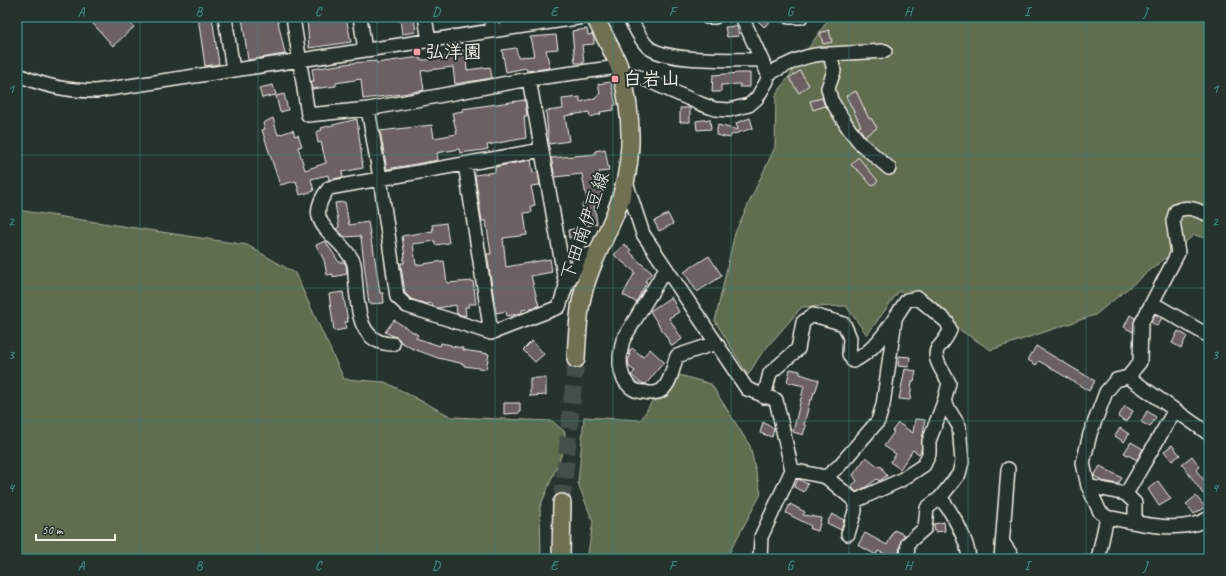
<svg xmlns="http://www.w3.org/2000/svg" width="1226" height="576" font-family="Caveat,'Klee One',sans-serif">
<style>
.green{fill:#616d4f;stroke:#aaaf9c}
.building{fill:#6c6063;stroke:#f4f1e8}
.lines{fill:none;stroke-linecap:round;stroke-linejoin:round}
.major-tunnel{stroke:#455049;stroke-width:17;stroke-dasharray:17 8;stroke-linecap:butt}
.minor-casing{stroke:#f4f1e8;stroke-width:16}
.major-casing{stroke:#f4f1e8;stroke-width:20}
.minor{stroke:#26332d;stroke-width:13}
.major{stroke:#706f52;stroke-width:17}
.grid{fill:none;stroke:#318880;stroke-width:1;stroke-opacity:0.55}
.poi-dot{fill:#ff9aa2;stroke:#26332d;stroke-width:1.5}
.labels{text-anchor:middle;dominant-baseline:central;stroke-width:4;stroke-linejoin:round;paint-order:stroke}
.poi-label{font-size:19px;font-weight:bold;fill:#f4f1e8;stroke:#26332d;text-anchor:start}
.street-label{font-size:19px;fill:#f4f1e8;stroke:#26332d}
.neatline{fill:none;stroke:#318880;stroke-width:1.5}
.grid-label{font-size:13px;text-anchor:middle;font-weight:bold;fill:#318880}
</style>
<rect width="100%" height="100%" fill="#26332d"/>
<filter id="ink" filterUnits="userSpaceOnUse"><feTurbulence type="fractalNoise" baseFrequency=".025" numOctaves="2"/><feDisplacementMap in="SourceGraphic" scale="8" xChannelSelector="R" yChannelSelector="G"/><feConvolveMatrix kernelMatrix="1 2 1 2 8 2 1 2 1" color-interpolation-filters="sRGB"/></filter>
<g filter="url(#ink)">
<path class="green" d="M830,17H1209V239L1194,235L1095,315L991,350L899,291L867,335L846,306L802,307L761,354L748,375L715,321L735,233L775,147L776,95Z
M17,210L247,245L295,273L344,379L385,382L452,417L552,421L565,432L564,449L540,507L541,559H17Z
M669,372L711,384L750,446L761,494L728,555L729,559H587L593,522L578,483L584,417L641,420Z"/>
<path class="building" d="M87,17H125L134,27L113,46Z
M198,17H212L219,64L205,66Z
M242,17H277L285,54L248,60Z
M307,17H346L351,42L309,48Z
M754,17H775L764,27Z
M414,18L416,32L402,34L400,19Z
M737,26L739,36L727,37L725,27Z
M587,29L588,35L592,34L594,38V44L582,45L584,63H575L572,31Z
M829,30L832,42L823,44L820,33Z
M556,35L558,49L546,50L550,68L527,71L526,68L506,72L502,50L516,48L518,57L534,56L530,37Z
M465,50L467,70L490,67L492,78L455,84L453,67L421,71L424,90L402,94L363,99L361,79L336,83V86L312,89L311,81H314L312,69L352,63L376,61V63L420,57V60H425L451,56V52Z
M800,71L809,85L799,93L789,78Z
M740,73H750V87H740V84L721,85V92H712L713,75Z
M611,82L616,105H614V110L600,112L601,114L590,117L589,112L565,116L569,141L549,144L546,111L563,109L562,99L580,97V102L596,98L600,93L598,84Z
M273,85L276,95L262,98L259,88Z
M856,91L869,119L871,118L877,128L865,136L858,127L861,126L846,96Z
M284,94L288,110L280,112L276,96Z
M822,98L825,106L813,110L810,101Z
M525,100L527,116H524L526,138L487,145L488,149L483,150L460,153L459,149L437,153L438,160L387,169L380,131L432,125L434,138L457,134L452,113L463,111L462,109Z
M680,108H690V122H680Z
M273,118L278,135L293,130L295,136L298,135L302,146L298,147L305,170L326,163L321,142L318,143L316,132L322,130L321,128L357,119L363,168L342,172L343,177L329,180L328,175L311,179L314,191L300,195L296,181L280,185L262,130L265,129L263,123Z
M750,118L753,128L731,135L730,138L716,135L718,125L738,130L736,123Z
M710,119L711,129L697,130L696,121Z
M605,149L609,171L599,172L601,198L587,201L582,174L555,177L551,158L595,154V151Z
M858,157L878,181L872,186L861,173L851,165Z
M531,160L533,173L538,172L540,185L531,186L535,205L531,206L532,212L524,213L527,235L503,238L506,267L550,259L552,272L531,276L539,306L522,310V313L507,316L506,311L496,313L487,254H491L486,221H482L475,175L495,172V167Z
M345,202L349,225L368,222L372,246H373L380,293H383L384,303L369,304L361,238L360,236L345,237L336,229L339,227L335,203Z
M594,202L597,224L585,226L582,204Z
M668,214L673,224L659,231L654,221Z
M446,223L449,243L435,245V241L413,244L416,265L444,261L447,283L473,281L476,304H468L469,307H465L466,316L457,314L456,305L438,308L433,306L432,303L426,304L411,299L405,293L401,266V263H404V257H405L402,236L433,231L432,225Z
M583,227L585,236L569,238L568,230Z
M325,241L339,262H344L346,265L347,274L333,277V274L327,275L324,260L316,245Z
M624,244L631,250L630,252L634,256V257L652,273L645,281L647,282L636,302L623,295L635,272L614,255Z
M709,256L722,276L697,292L684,272Z
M343,292L348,322H345L346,329L334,331L329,294Z
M671,297L679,312L669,318L682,339L672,346L650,311Z
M1155,314L1162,318L1157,326L1151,322Z
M1130,315L1135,318L1133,332L1124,327Z
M394,320L418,335L416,338L440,346L441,343L451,345V346L463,348V350L489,354L486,369L464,366V364L438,358L411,348L401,342L398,338L385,332Z
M1178,331L1187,336L1181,348L1172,343Z
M532,341L544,354L535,362L523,350Z
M1036,346L1095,381L1089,391L1039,361L1036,365L1028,360Z
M632,348L643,357L650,349L664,362L646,384L641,383L631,375L635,371L629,367L628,360L630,357L629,352Z
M899,356L910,357L909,367L898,366Z
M790,369L800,371V374L819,380L815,393L814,392L812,400H810L804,425L806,426L803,435L793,432L804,386L787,382Z
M905,369L916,371L914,381H912L910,400L899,399Z
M530,378H546V395L530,396Z
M504,403H520V413L504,414Z
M1125,406L1133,411L1127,422L1118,417Z
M1147,411L1156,417L1150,427L1141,422Z
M915,419L925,420L921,451L919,454L913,450L900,469L890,462L896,454L884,446L894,432L892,431L898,423L913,433Z
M763,422L774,429L772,437L760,433Z
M1120,428L1129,434L1124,442L1115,436Z
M1131,442L1143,449L1137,460L1124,453Z
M1172,445L1180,455L1172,461L1164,451Z
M1192,456L1200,467L1196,470L1209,487V489L1203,494L1182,464Z
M866,457L879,467L881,466L887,476L879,481L877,479L866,487L856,492L851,486L857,481L853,475Z
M1100,466L1122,478L1118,484L1102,481L1094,476Z
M798,479L808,484L804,492L794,487Z
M1158,481L1171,499L1159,506L1148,489Z
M1196,496L1205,507L1194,514L1186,504Z
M790,504L805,512L803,515L821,518L818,531L810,529L811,526L786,513Z
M832,514L844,520L841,530L827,523Z
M944,522L945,531L935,532L934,524Z
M894,530L905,535L901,540L899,553L897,559L878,551L876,555L858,545L865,533L887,545Z"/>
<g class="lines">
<path class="major-tunnel" d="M562,503L576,359"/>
<defs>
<path id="minor" d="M225,17L233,70
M293,17L308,115L368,109L529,79L611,68L642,78L701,104L715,109L729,110L749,105L757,98L767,81L768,74L742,17
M360,17L365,50
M425,17L429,41
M491,17L493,31
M629,17C635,26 639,38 647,46C664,63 736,59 761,60
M707,17H715
M789,17H801
M830,54L885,51
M17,74C42,86 69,91 96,91L584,17
M768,74C788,64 806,53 830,54L834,71L828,88L831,100L849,129L861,144L889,168
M368,109L380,178L397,297L407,306L491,333L559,307L566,286L529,79
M465,164L491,333
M626,182L643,234L747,389L776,400L792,470L761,537L760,559
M1209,215C1197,210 1188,205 1176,211L1173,221L1178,253L1141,324L1140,362L1128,377L1116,380L1106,392L1090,434L1083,463L1088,486L1100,512L1107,517C1136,523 1182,535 1209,518
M666,268L623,340C619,356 617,378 633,389C636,391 641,392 645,392C650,394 658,393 662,390C671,383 673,366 677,356L716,343
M566,286L582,256L599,252
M1152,303L1209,336
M393,344C356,344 358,304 355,276C355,272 355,265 353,261C338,233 300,224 329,188L542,150
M1128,377L1209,434
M764,397L770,373L798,349L803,322L813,315L844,324L850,338L849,354L853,361C878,350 892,321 907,300L918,298L947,322L950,330C947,338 943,342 938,348C931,358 945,374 949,383L944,402L929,441V454L924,465L901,480L855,501
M792,470L826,477L855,501V511L848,534
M826,477L839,466L878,421L883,405L895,320
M1088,486L1126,494L1135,503V522
M1126,494L1175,410
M940,498C952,511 968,541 969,559
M1003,543L1014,559
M907,559L908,543L925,528L927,508L940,498L959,474L962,462L959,426L944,402
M1001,559L1008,469
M1098,559L1107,517"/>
<path id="major" d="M576,359C577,340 578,320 581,302C587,271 603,243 615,214C634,169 634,119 621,72C615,53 603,35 595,17
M561,559L562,503"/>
</defs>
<use href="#minor" class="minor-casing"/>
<use href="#major" class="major-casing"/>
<use href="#minor" class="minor"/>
<use href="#major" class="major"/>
</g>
</g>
<path class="grid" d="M140,17V559M258,17V559M377,17V559M495,17V559M613,17V559M731,17V559M849,17V559M968,17V559M1086,17V559M17,155H1209M17,288H1209M17,421H1209"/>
<g class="poi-dot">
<rect x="413" y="48" width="8" height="8" rx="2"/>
<rect x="611" y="75" width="8" height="8" rx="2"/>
</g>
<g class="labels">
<g class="poi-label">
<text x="425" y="52">弘洋園</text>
<text x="623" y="79">白岩山</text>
</g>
<g class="street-label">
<text transform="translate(585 226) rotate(-71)">下田南伊豆線</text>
</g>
</g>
<rect width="1226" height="576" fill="none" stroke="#26332d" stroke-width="44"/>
<path d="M36 534v6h79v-6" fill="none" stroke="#f4f1e8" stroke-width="2"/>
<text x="42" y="534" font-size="12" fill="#f4f1e8" stroke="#26332d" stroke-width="3" paint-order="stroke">50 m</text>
<rect x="22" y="22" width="1182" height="532" class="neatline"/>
<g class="grid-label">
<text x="81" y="16">A</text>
<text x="199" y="16">B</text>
<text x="318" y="16">C</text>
<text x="436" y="16">D</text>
<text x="554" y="16">E</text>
<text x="672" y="16">F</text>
<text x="790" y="16">G</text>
<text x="908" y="16">H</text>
<text x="1027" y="16">I</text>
<text x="1145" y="16">J</text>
<text x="11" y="93">1</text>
<text x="1215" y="93">1</text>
<text x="11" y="226">2</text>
<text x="1215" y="226">2</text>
<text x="11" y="359">3</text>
<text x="1215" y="359">3</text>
<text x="11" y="492">4</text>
<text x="1215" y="492">4</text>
<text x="81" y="570">A</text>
<text x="199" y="570">B</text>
<text x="318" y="570">C</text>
<text x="436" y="570">D</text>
<text x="554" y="570">E</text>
<text x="672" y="570">F</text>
<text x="790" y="570">G</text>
<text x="908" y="570">H</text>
<text x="1027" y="570">I</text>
<text x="1145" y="570">J</text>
</g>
</svg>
